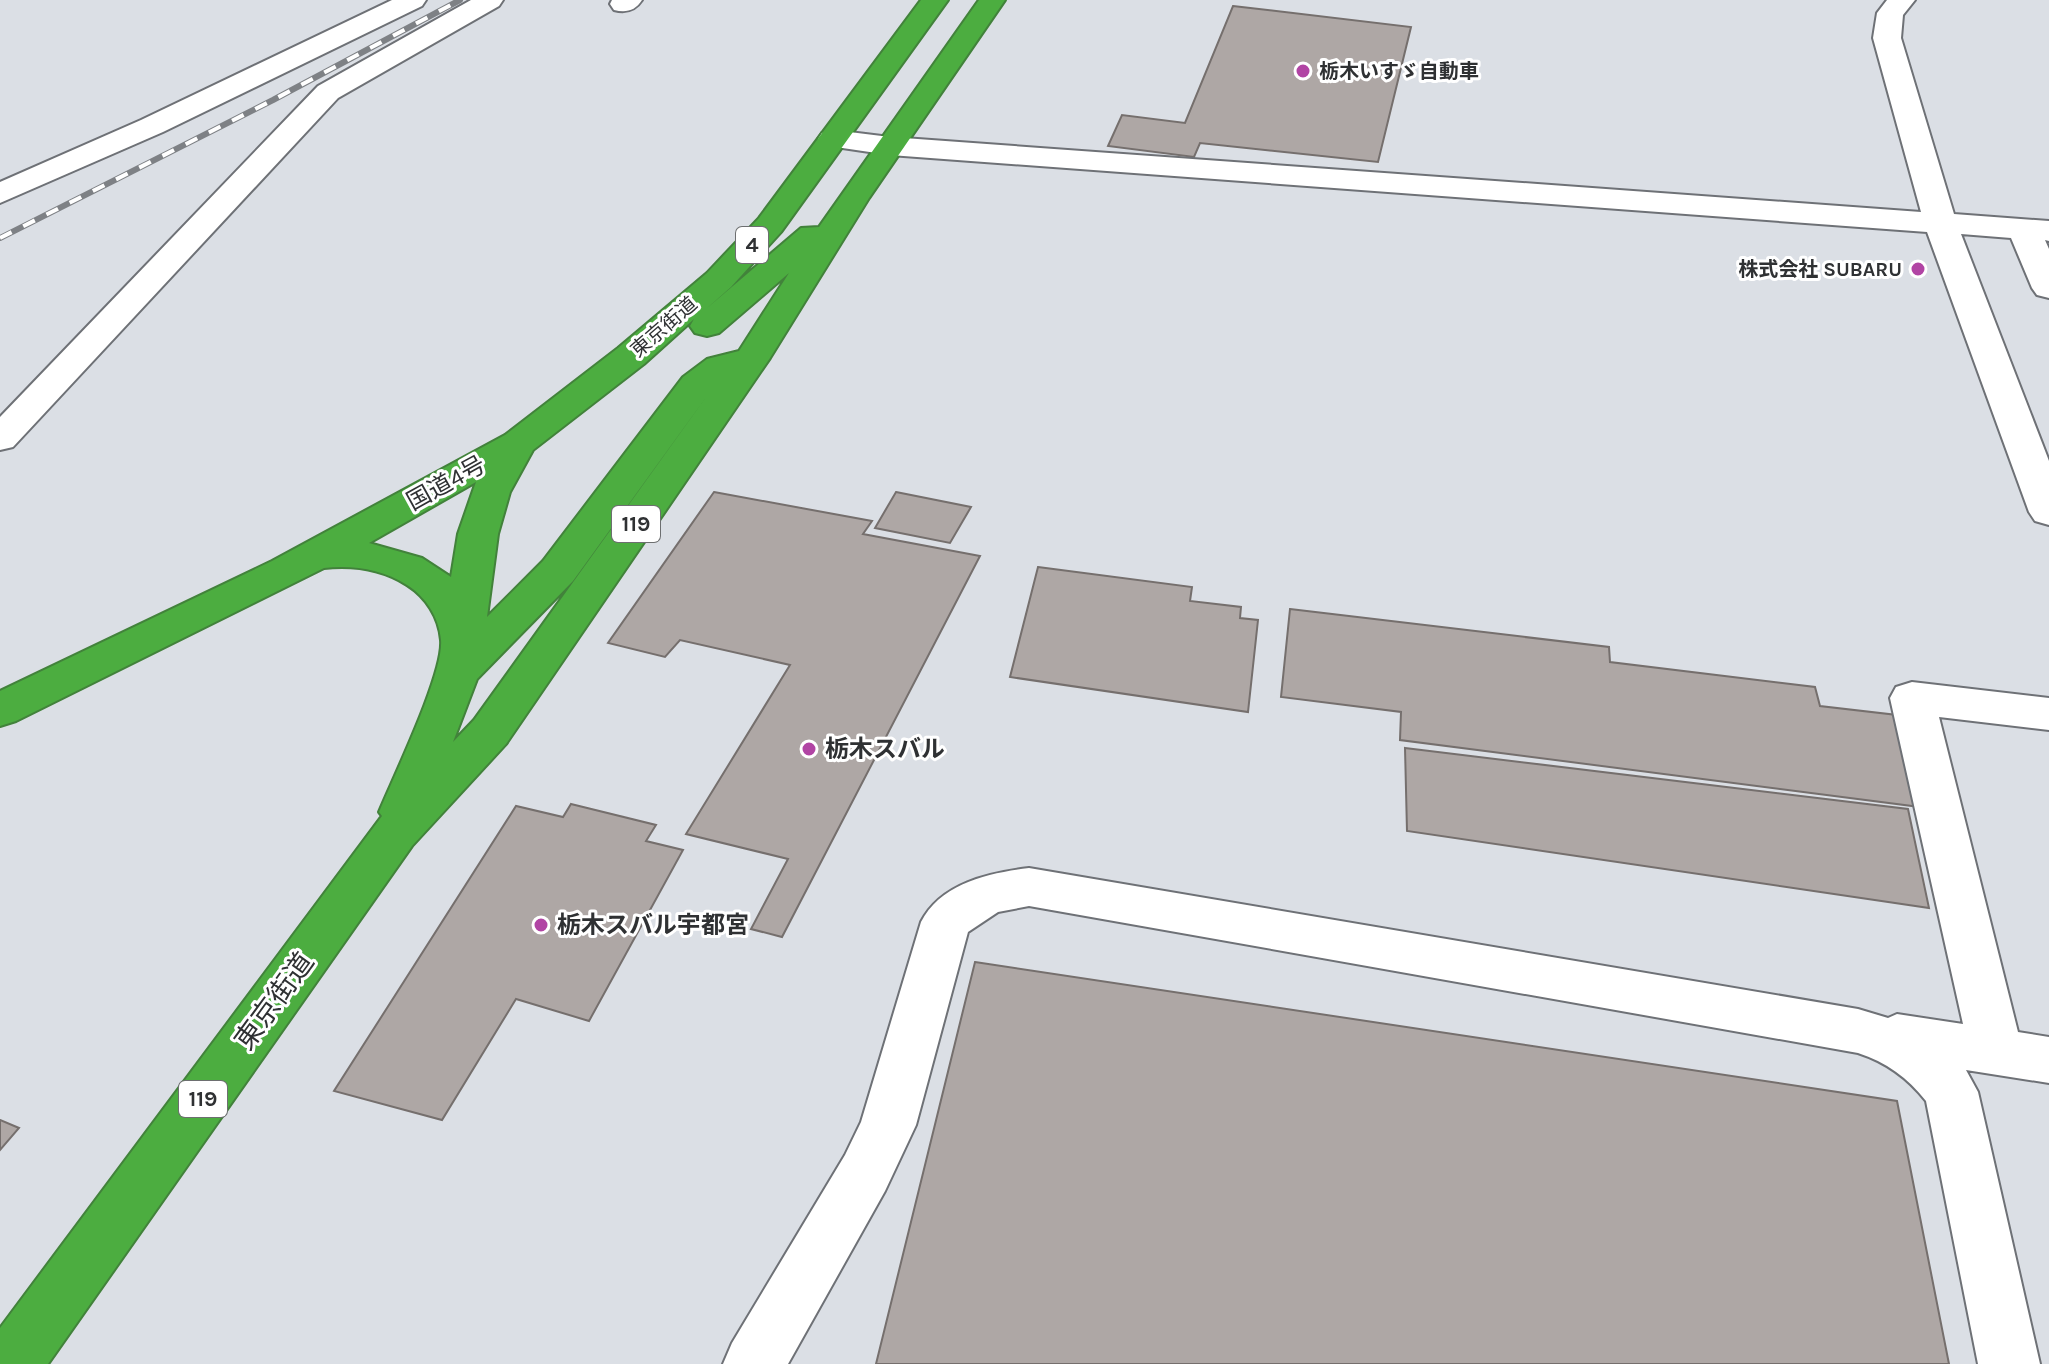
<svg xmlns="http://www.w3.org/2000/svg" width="2049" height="1364" font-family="Karla,'Noto Sans JP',sans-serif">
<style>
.building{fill:#aea7a5;stroke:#756f6d;stroke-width:2}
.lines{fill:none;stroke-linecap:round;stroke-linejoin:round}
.minor-casing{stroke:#6e7176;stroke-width:4}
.highway-casing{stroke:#42823b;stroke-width:4}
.minor{fill:#fff;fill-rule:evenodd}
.highway{fill:#4cad40;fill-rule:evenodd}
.rail-casing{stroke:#7e8185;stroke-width:6}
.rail{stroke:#fff;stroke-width:4;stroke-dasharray:13;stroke-linecap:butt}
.poi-dot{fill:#b144a4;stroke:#fff;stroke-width:3}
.labels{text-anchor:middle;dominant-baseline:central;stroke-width:6;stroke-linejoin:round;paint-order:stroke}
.far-poi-label{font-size:20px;font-weight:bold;fill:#2f3133;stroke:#fff;text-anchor:start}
.far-street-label{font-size:20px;fill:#2f3133;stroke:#fff}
.shield{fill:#fff;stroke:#6d6f70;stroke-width:2}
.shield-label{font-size:22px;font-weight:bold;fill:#2f3133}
.street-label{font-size:24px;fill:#2f3133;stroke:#fff}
.poi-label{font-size:24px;font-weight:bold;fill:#2f3133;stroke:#fff;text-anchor:start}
.near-street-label{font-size:28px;fill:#2f3133;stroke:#fff}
</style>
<rect width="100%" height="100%" fill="#dbdfe5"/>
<path class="building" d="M1233,6L1411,27L1378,162L1200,143L1194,157L1108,146L1122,115L1185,123Z
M714,492L872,521L863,534L980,556L782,937L751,929L788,859L686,834L790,665L680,640L665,657L608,643Z
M896,492L971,507L950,543L875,528Z
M1038,567L1192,587L1190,601L1241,607L1240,618L1258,620L1248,712L1010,677Z
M1290,609L1609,647L1610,662L1815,687L1820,706L1897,715L1920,807L1400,740L1401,712L1281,697Z
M1405,748L1908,809L1929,908L1407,831Z
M571,804L656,825L646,841L683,850L589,1021L516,999L442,1120L334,1091L516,806L563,817Z
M975,962L1897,1101L1949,1364H876Z
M0,1120L19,1128L0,1150Z"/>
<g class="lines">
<defs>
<path id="minor" d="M392,0H426L422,6L163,132L0,203V182L141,120Z
M471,0H503L499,6L338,98L13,447L0,450V417L318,86Z
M612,0H642C635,11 626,13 614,10L610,4Z
M1887,0H1915L1903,15L1901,38L1954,214L2049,221V241L2045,240L2049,249V298L2037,295L2032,288L2011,238L1961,234L2049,461V525L2035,521L2029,512L1927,232L890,155L822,145L818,139L822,133L833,130L890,137L1921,212L1873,38L1877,13Z
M1912,682L2049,698V730L1939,717L2018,1032L2049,1037V1083L1966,1070L1978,1092L2040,1364H1978L1926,1101C1908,1078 1886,1062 1858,1053L1029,906L998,912L968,932L916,1125L885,1191L788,1364H723L732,1343L845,1155L861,1122L921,922C941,883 989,873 1029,868L1858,1009L1888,1018L1897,1014L1963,1024L1890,698L1896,687Z"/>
<path id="highway" d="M921,0H948L781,232L731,287L706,309L801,228L819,227L979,0H1005L869,198L770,358L506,744L412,846L48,1364H0V1328L382,816L379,812C394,776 444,673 441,640C439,617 426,597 407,585C382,569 353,565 324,568L16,721L0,726V691L272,561L505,435L618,348L707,273L759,218ZM789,273L739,351L707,359L683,377L543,561L487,617L498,534L510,492L533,450L644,364L694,319L690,326L695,333L707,336L719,333ZM709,393L474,720L453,742L477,679L573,581ZM476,482L458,534L451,577L422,558L369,543Z"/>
</defs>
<use href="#minor" class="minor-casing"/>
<use href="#highway" class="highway-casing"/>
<use href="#minor" class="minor"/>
<use href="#highway" class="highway"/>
<defs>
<path id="rail" d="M0,238L273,100L460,0"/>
</defs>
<use href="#rail" class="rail-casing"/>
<use href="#rail" class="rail"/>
</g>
<g class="poi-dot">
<circle cx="1303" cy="71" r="8"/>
<circle cx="1918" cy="269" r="8"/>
<circle cx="809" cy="749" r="8"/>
<circle cx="541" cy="925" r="8"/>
</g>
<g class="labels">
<g class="far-poi-label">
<text x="1319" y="71">栃木いすゞ自動車</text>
<text x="1902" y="269" text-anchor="end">株式会社 SUBARU</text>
</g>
<g class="far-street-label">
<text transform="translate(664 327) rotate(-41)">東京街道</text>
</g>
<g class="shield">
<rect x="736" y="227" width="32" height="36" rx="6"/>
<rect x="612" y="506" width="48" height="36" rx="6"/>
<rect x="179" y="1081" width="48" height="36" rx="6"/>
</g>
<g class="shield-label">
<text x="752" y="245">4</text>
<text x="636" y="524">119</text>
<text x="203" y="1099">119</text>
</g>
<g class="street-label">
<text transform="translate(446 483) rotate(-29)">国道4号</text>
</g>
<g class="poi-label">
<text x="825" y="749">栃木スバル</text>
<text x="557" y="925">栃木スバル宇都宮</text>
</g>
<g class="near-street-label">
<text transform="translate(274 1001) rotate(-54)">東京街道</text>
</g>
</g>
</svg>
